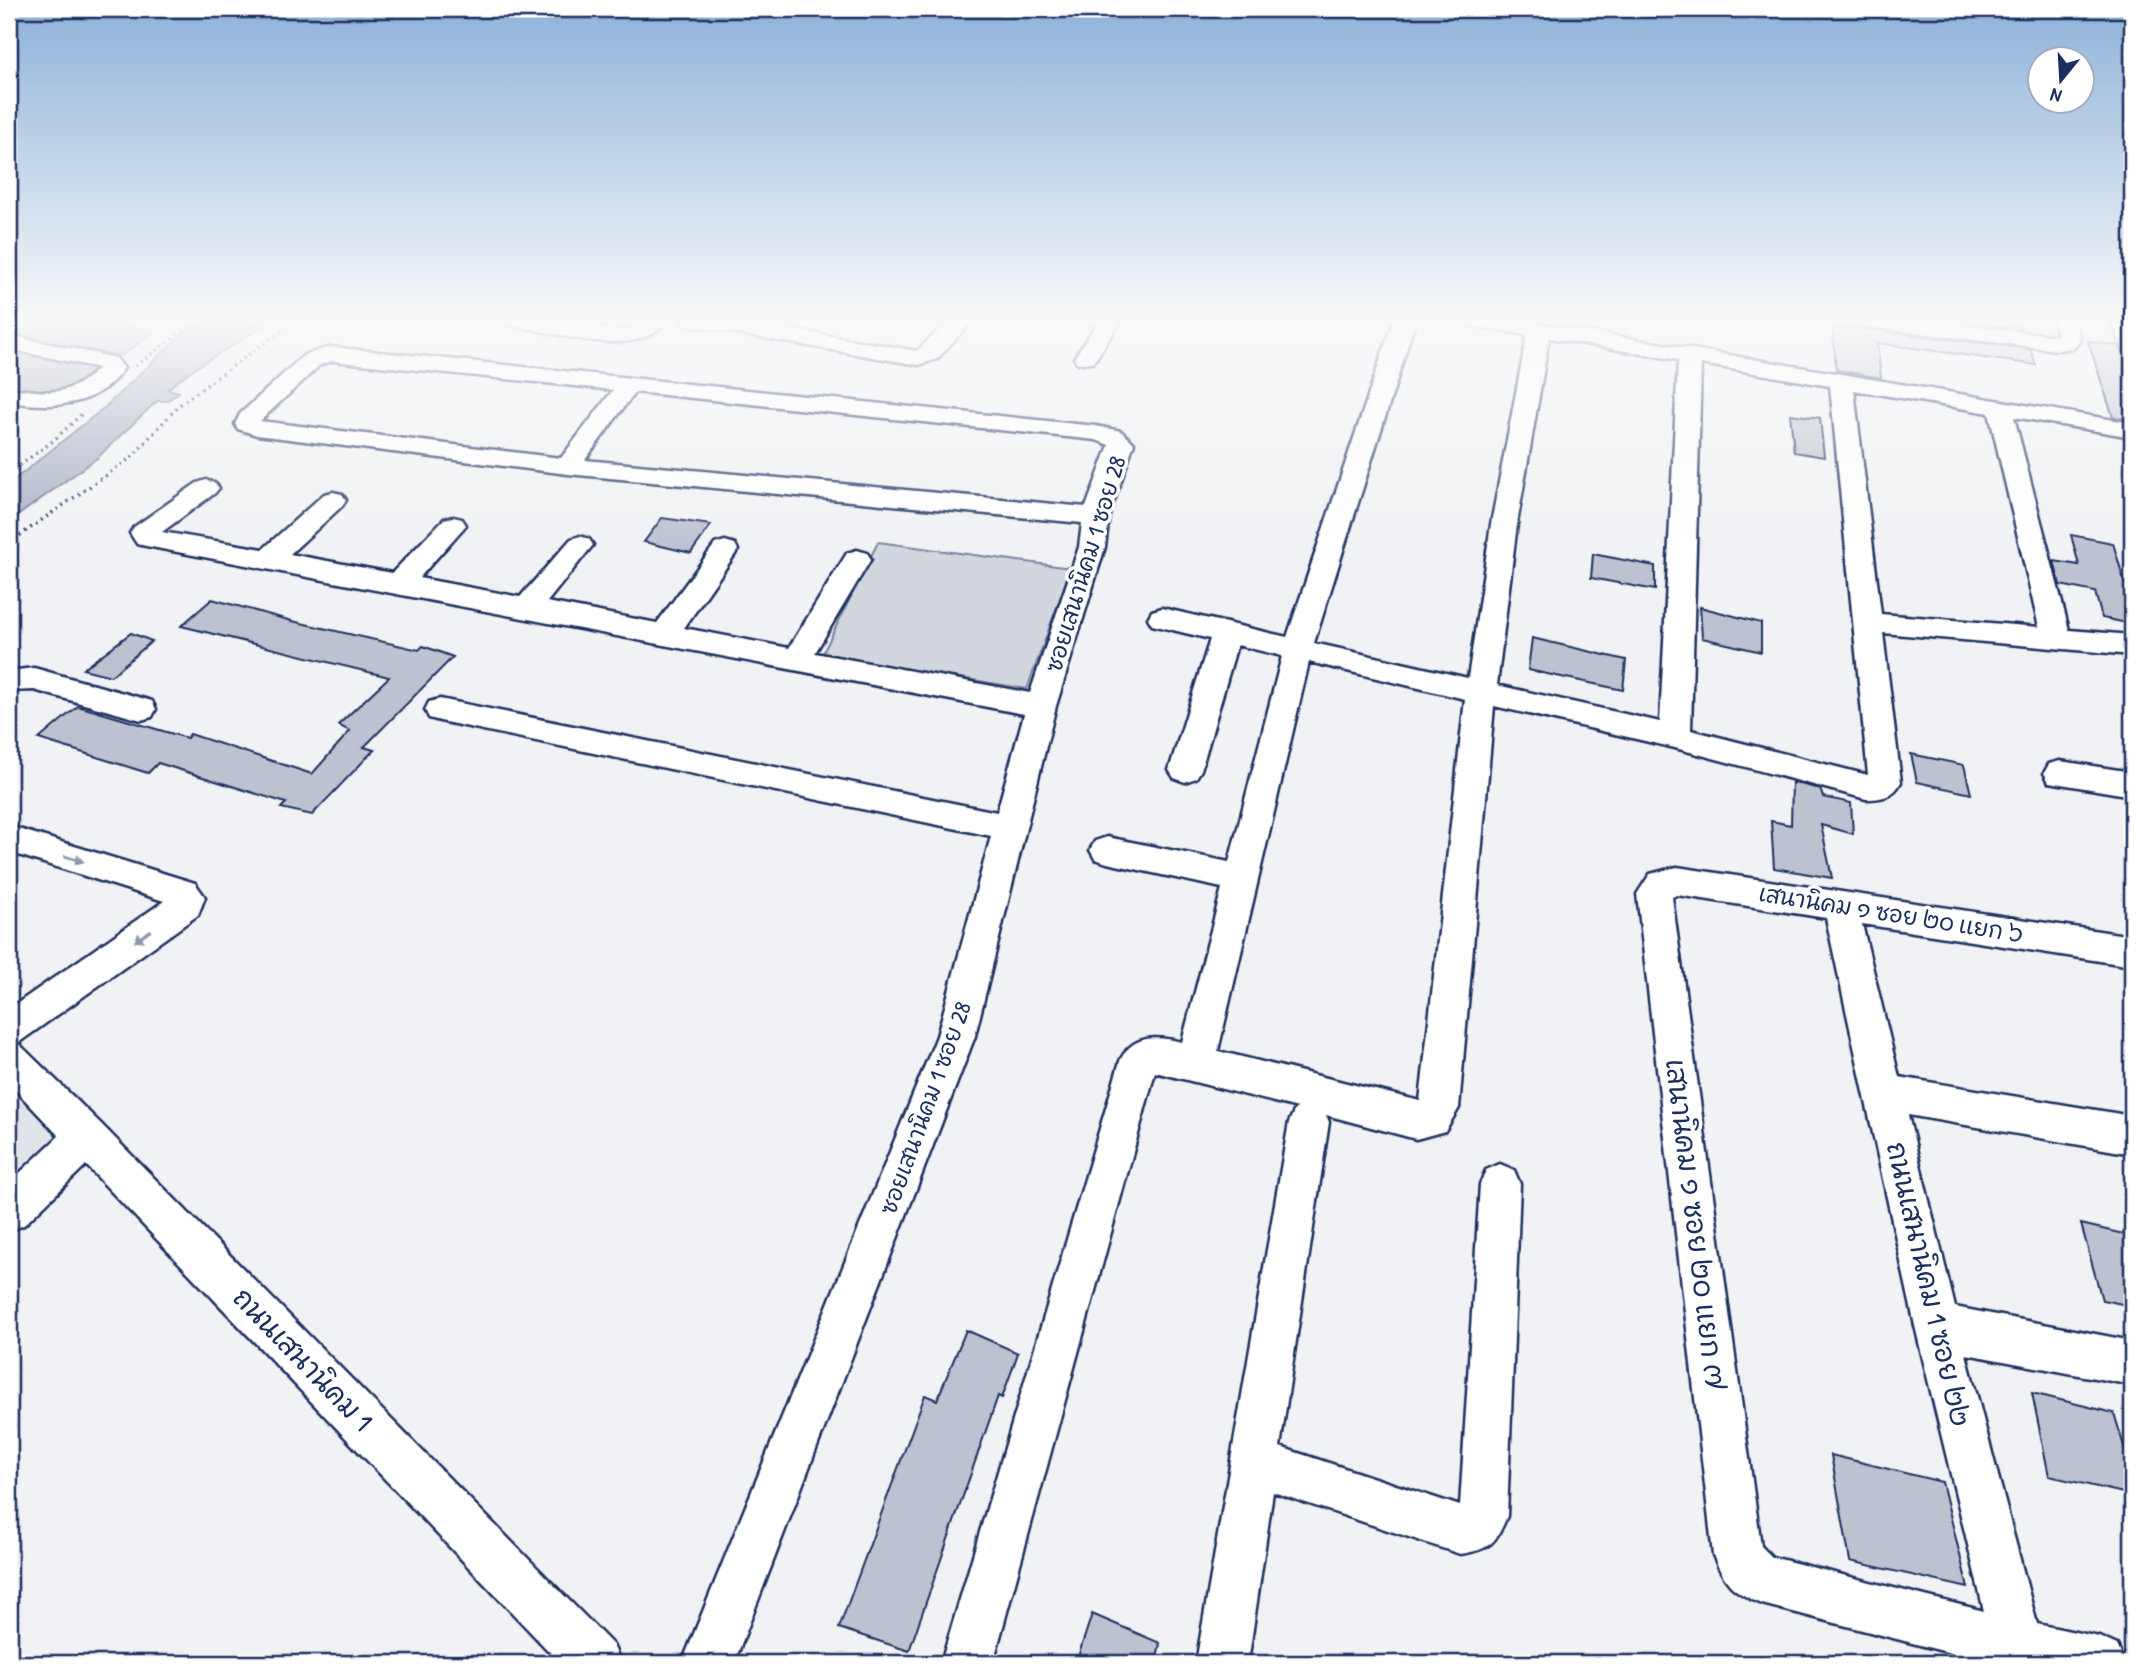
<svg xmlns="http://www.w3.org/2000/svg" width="2141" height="1672" font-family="'Patrick Hand','Playpen Sans Thai',sans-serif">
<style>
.built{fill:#e1e4ea}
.green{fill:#d2d6df;stroke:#76829e;stroke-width:2}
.water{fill:#a8b0c2;stroke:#707c9a;stroke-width:2}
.building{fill:#bcc2d0;stroke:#1b2f5e;stroke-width:2}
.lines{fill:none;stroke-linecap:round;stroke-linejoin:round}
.minor-casing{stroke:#1b2f5e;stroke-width:5}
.path{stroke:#1b2f5e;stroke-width:3.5;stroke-dasharray:2 4.5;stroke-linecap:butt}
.minor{fill:#fff;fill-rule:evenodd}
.oneway{fill:#8d97ae}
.labels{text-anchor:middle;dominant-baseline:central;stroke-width:7;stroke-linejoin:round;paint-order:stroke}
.street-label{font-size:23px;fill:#1b2f5e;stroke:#fff}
.near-street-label{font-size:28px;fill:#1b2f5e;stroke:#fff}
</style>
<rect width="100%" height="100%" fill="#f1f2f5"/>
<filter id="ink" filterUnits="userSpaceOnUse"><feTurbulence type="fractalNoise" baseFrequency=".0143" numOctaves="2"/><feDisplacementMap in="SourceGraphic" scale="14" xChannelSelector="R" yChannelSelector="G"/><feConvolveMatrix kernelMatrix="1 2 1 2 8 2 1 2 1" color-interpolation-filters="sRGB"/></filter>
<g filter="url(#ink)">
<path class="built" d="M9,1085L67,1142L9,1195Z"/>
<path class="green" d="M878,542L1071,568L1027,689L822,655Z"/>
<path class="water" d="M9,319H106L154,332L121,356L9,334Z
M204,319H263L256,324L264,326L189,372L168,389L179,392L167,401H157L97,458L9,522V484L105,407L182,334Z
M9,350L93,367L98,369L76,391L48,396L9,391Z"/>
<path class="building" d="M1945,319H2018L2021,329Z
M1832,325L2030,349L2036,365L1877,343L1881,378L1836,370Z
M2088,341L2119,346L2122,354L2127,356L2132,371V420L2113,417Z
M1790,414L1820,418L1824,457L1794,452Z
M662,518L711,525L691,553L644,542Z
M2071,535L2113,543L2132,607V624L2102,618L2095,592L2060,585L2054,561L2079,565Z
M1593,554L1655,566V590L1591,578Z
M212,599L292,621L419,650L423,646L453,657L364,747L374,750L312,815L281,808L286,803L158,763L148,773L39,739L78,706L187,738L190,734L312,774L350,731L338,725L389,677L181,626Z
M1700,607L1761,623V652L1702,638Z
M131,633L152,641L111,676L83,669Z
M1532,638L1626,660L1623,690L1528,670Z
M1911,754L1964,765L1971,794L1917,782Z
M1792,782L1820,789L1823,797L1851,803L1853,834L1821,825L1832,878L1774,868L1771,821L1791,825Z
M2081,1224L2132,1236V1306L2102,1300Z
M966,1330L1018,1353L1002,1398L998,1396L909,1651L839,1628L925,1395L937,1400Z
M2032,1393L2114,1413L2132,1473V1495L2049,1476Z
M1831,1455L1942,1482L1968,1588L1850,1561Z
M1092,1614L1160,1643L1156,1663H1076Z"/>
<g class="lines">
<defs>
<path id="minor" d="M505,319H554L615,330L631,328L643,319H669C638,362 559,333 516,326L508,324Z
M681,319H732L917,351L950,319H974L937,359L919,365L692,326L684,324Z
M1100,319H1122L1093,363H1077L1074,358Z
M1394,319H1416L1314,643L1468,678L1491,524L1527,335L1474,326L1466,324L1463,319H1515L2132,423V437L2014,417L2069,630L2132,635V655L1883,633L1901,782C1893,797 1882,799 1866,799L1675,748L1494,706L1459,1108L1445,1131L1416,1139L1326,1115L1329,1122L1280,1447L1460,1506L1480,1184L1486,1170L1500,1164L1514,1170L1520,1184L1507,1516C1496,1543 1490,1550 1460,1554L1273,1492L1248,1663H1196L1289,1122L1295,1109L1298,1108L1155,1072L993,1663H941L1120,1061C1132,1034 1157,1036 1182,1042L1222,888L1107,863L1095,859L1090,850L1095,841L1107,837L1229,862L1282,656L1237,645L1201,770L1196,778L1185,782L1174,778L1169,770L1210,639L1152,625L1148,618L1152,611L1162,608L1287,637ZM1549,338L1678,360L1660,722L1497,685L1517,524ZM1701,364L1830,386L1868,775L1691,730ZM1854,390L1989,413L2039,627L1881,614ZM1309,662L1465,699L1420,1101L1218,1051Z
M1854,319H1921L2057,336L2053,319H2075L2080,340L2074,348L2057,350L1865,326L1857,324Z
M2111,319H2132V355L2124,353Z
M9,335L116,358L124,368C96,409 52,408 9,402V388C51,392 65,399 99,368L9,349Z
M331,347L1096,426L1121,431L1134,443L1109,516L1105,547L1056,706L975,1036L734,1663H682L937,1036L991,836L440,721L429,718L425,710L429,702L440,699L997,812L1024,714L146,546L137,544L130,533L134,527L197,483L206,480L215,483L219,488L215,493L162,532L263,549L324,494L333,492L342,494L346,500L342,506L290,554L392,573L444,519L453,517L462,519L466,525L419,578L520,597L571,539L580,536L589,539L593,545L547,602L657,623L715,544L725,541L735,544L738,550L684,628L789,648L847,553L857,550L867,553L871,559L815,653L1030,693L1079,547L1082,523L568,474L257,435L238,429L235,424L240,414L304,355ZM332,361L613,390L561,458L260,421L320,365ZM635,392L1096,440L1109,445L1086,507L585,460Z
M34,668L152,701L156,709L152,717L141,720L34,690L9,691V671Z
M2060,761L2132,772V796L2049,782L2044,773L2049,764Z
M9,826L195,883L205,897L198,915L18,1043L101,1124L613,1645L621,1663H560L86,1165L24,1225L9,1231V1183L59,1136L9,1083V1009L164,901L9,852Z
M1677,867L2132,936V966L1862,924L1899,1077L2132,1116V1154L1908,1115L1955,1307L2132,1341V1385L1966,1354L2037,1624L2099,1637L2117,1645L2125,1663H1989L1762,1604C1733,1592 1725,1584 1713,1555L1637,894L1650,874ZM1677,895L1826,918L1915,1326L1984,1611L1772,1557L1761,1546L1672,897Z"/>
</defs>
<use href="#minor" class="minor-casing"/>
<path class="path" d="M135,366L200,319
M9,473L53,441L84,412
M9,543L132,457L179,405L298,319"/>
<use href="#minor" class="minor"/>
</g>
<defs><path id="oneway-solid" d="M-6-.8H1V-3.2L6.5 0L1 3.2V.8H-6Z" transform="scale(1.75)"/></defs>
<g class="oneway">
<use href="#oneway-solid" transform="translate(74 859) rotate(17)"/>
<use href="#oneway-solid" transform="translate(143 936) rotate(145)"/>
</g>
</g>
<linearGradient id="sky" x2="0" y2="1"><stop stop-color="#8eb2d9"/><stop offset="0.58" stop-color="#f9f9fa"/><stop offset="1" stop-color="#f9f9fa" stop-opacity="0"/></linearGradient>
<rect width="2141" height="553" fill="url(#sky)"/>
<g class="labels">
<g class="street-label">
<text transform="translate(1085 564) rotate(-73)">ซอยเสนานิคม 1 ซอย 28</text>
<text transform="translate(1891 913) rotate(9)">เสนานิคม ๑ ซอย ๒๐ แยก ๖</text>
<text transform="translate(925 1108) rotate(-70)">ซอยเสนานิคม 1 ซอย 28</text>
</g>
<g class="near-street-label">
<text transform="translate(1696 1224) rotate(83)">เสนานิคม ๑ ซอย ๒๐ แยก ๗</text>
<text transform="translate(1929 1284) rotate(77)">ถนนเสนานิคม 1 ซอย ๒๒</text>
<text transform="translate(303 1359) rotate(46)">ถนนเสนานิคม 1</text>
</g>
</g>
<rect width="2141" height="1672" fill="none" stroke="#fff" stroke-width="35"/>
<rect x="18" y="18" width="2106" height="1637" fill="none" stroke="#1b2f5e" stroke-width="2.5" filter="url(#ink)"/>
<g transform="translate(2061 80) rotate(198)"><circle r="33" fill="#ffffff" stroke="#a4acbf" stroke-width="2"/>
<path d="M0-5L12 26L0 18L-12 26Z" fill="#1b2f5e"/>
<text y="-10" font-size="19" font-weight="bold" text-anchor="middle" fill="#1b2f5e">N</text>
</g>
</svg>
